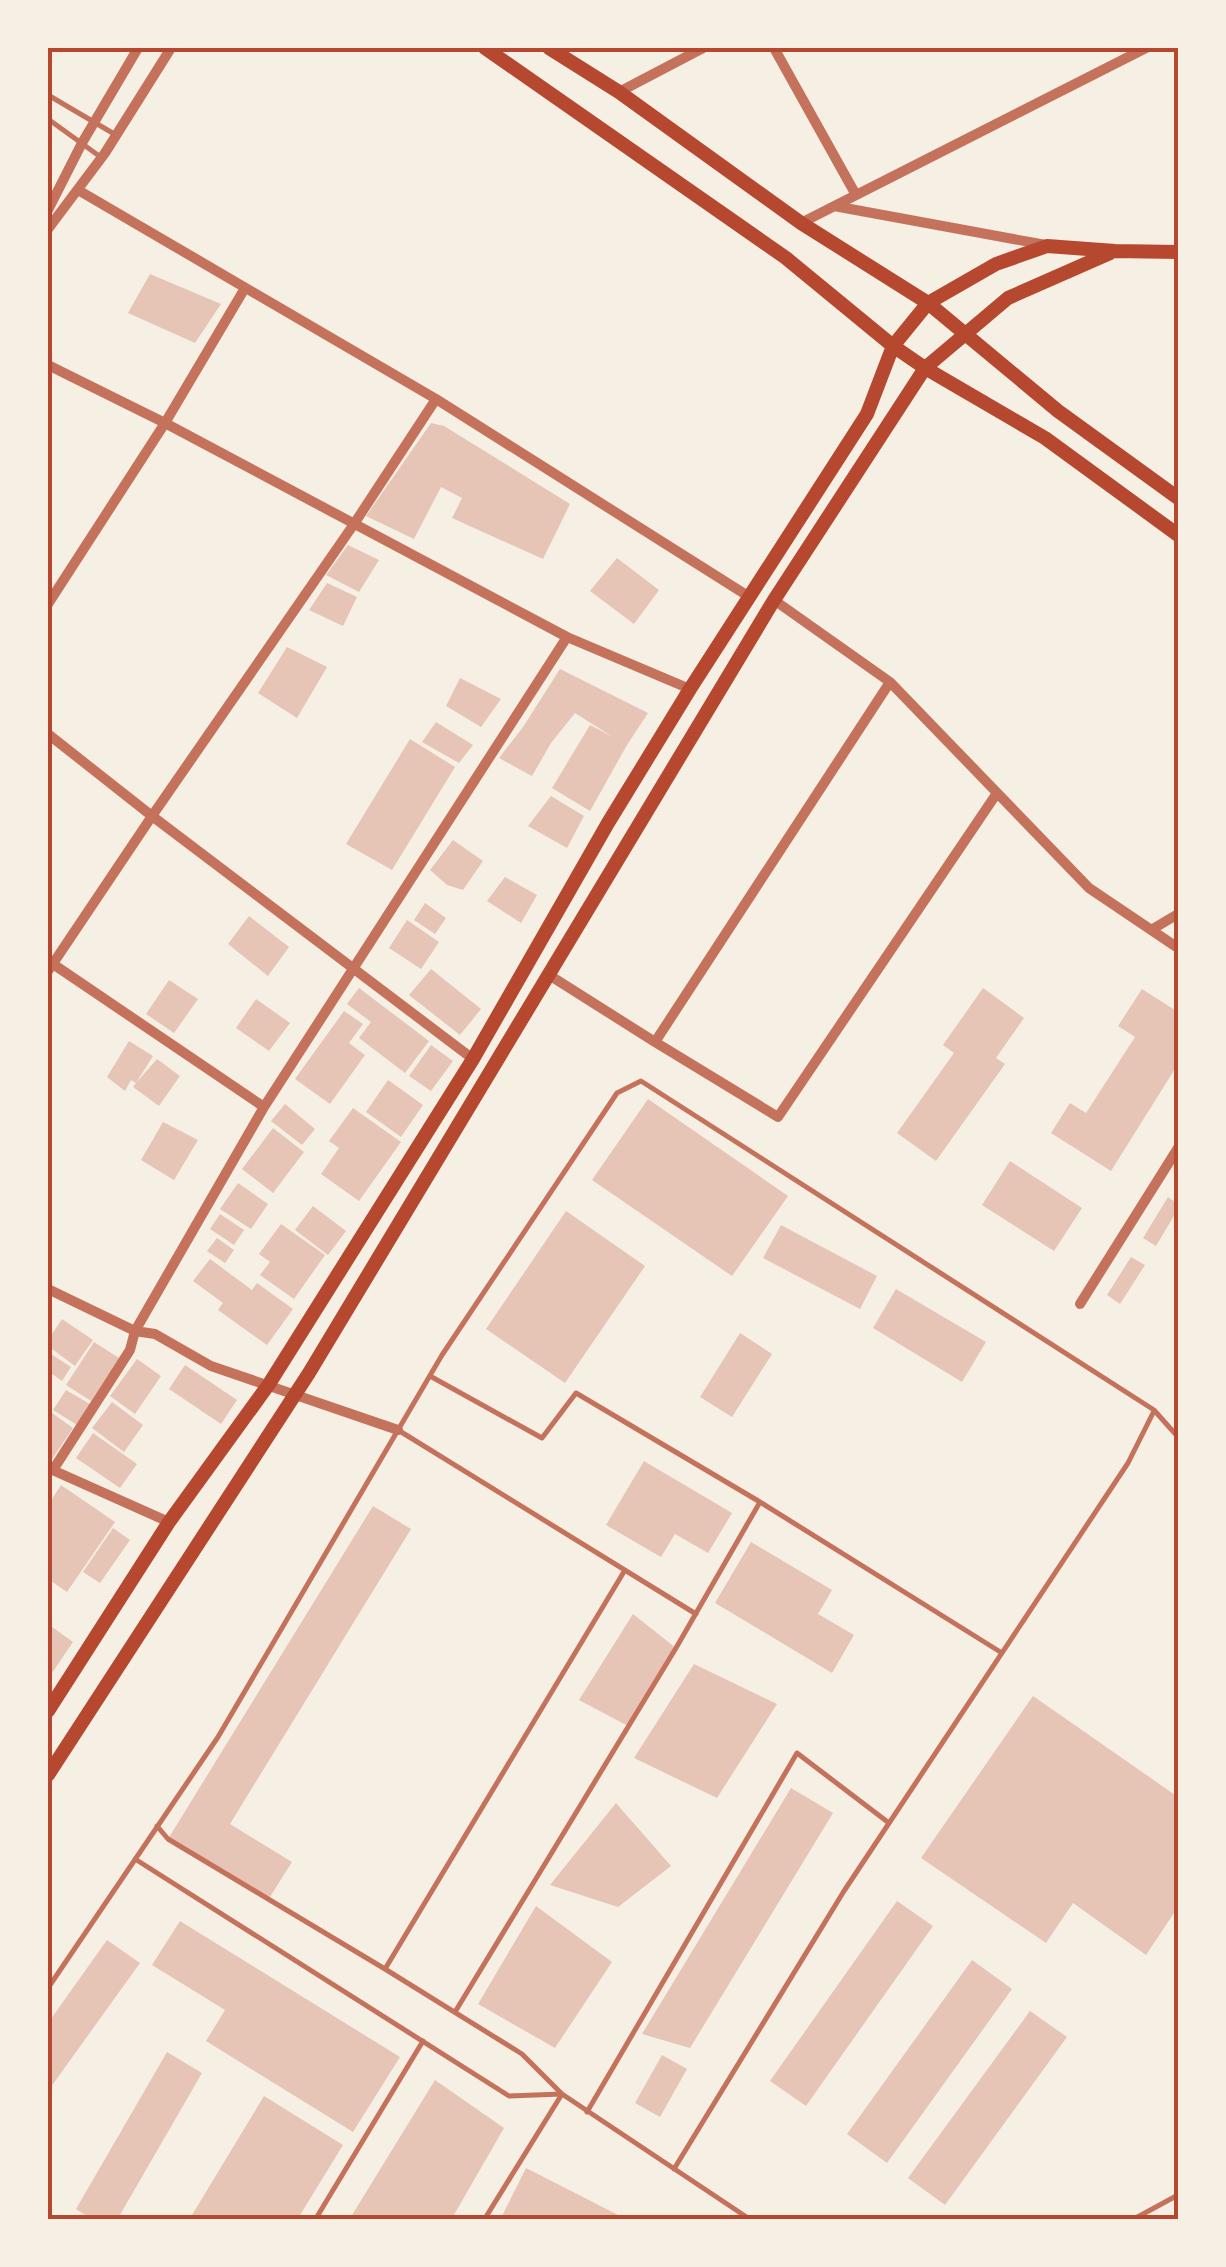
<svg xmlns="http://www.w3.org/2000/svg" width="1226" height="2267" font-family="'IBM Plex Sans',sans-serif">
<style>
.building{fill:#e6c5b7}
.lines{fill:none;stroke-linecap:round;stroke-linejoin:round}
.service{stroke:#c5725c;stroke-width:5}
.minor{stroke:#c5725c;stroke-width:10}
.secondary{stroke:#b5482f;stroke-width:14}
.neatline{fill:none;stroke:#b5482f;stroke-width:4}
</style>
<rect width="100%" height="100%" fill="#f6efe4"/>
<path class="building" d="M150,274L221,304L195,343L128,313Z
M431,423L444,426L570,504L543,559L452,518L462,498L441,487L414,539L366,516Z
M348,545L379,560L359,592L326,575Z
M617,558L659,590L634,624L590,591Z
M327,583L357,597L343,626L309,610Z
M287,647L327,667L297,718L258,693Z
M560,669L648,713L627,745L590,811L552,788L590,725L613,737L575,713L551,743L532,776L499,758L523,727Z
M460,678L501,699L481,727L446,706Z
M436,722L473,745L459,763L422,742Z
M410,739L455,767L392,870L346,844Z
M551,796L584,816L567,848L528,826Z
M453,840L483,861L463,890L447,885L430,870Z
M505,877L537,895L521,923L487,901Z
M425,903L446,918L435,934L414,920Z
M249,916L289,947L268,976L228,944Z
M407,920L439,942L421,969L389,948Z
M431,969L481,1009L460,1035L409,995Z
M169,980L198,999L174,1033L146,1014Z
M359,988L429,1041L405,1073L359,1038L371,1022L347,1004Z
M983,988L1024,1018L996,1058L1005,1064L936,1161L897,1133L954,1053L943,1045Z
M1142,989L1178,1012V1064L1111,1171L1051,1133L1070,1103L1086,1113L1135,1037L1118,1026Z
M256,999L290,1023L269,1051L236,1028Z
M344,1011L363,1024L349,1043L365,1055L330,1104L295,1079Z
M129,1041L153,1056L136,1083L157,1059L180,1076L159,1106L133,1087L136,1083L131,1080L125,1091L107,1077Z
M431,1045L453,1061L431,1091L409,1076Z
M388,1080L423,1105L401,1137L366,1112Z
M648,1099L788,1196L732,1276L592,1180Z
M285,1104L315,1129L302,1145L271,1121Z
M353,1108L401,1142L359,1201L321,1174L339,1148L329,1141Z
M163,1122L198,1140L174,1180L141,1160Z
M273,1128L304,1152L273,1193L242,1169Z
M1010,1161L1082,1208L1054,1251L982,1205Z
M238,1183L268,1204L251,1229L220,1209Z
M1168,1197L1178,1204V1209L1156,1246L1143,1238Z
M313,1206L346,1231L328,1255L295,1230Z
M566,1211L645,1266L565,1383L486,1329Z
M220,1214L244,1230L234,1245L210,1229Z
M281,1224L325,1255L294,1299L260,1275L270,1262L259,1254Z
M781,1225L877,1276L860,1309L763,1258Z
M217,1238L234,1250L225,1263L207,1251Z
M1131,1257L1145,1265L1120,1304L1107,1295Z
M210,1259L252,1290L257,1283L293,1309L267,1345L218,1310L223,1303L193,1281Z
M896,1289L986,1342L962,1382L873,1328Z
M62,1319L93,1340L75,1366L48,1346V1340Z
M740,1333L772,1354L732,1417L700,1397Z
M94,1342L119,1358L91,1401L66,1385Z
M48,1352L71,1367L62,1381L48,1371Z
M137,1359L161,1376L135,1414L110,1396Z
M185,1365L237,1400L221,1424L169,1389Z
M66,1390L90,1404L77,1425L53,1410Z
M112,1402L143,1425L124,1452L92,1428Z
M48,1410L73,1428L50,1462L48,1460Z
M93,1433L137,1464L120,1488L76,1458Z
M644,1461L732,1513L708,1553L675,1534L661,1557L606,1525Z
M61,1485L115,1522L67,1592L48,1579V1505Z
M373,1506L411,1529L230,1824L292,1862L268,1900L168,1839Z
M113,1528L130,1540L100,1583L83,1572Z
M751,1542L832,1590L818,1614L854,1635L832,1673L715,1603Z
M633,1614L676,1648L628,1726L579,1700Z
M48,1624L73,1642L48,1679Z
M694,1664L777,1704L717,1798L634,1758Z
M1033,1696L1178,1797V1907L1146,1955L1073,1903L1046,1943L921,1858Z
M791,1788L833,1813L690,2048L642,2034Z
M616,1803L671,1866L618,1907L550,1885Z
M897,1901L933,1926L806,2106L770,2081Z
M536,1906L612,1962L555,2048L478,2004Z
M180,1921L400,2057L353,2132L206,2041L225,2010L152,1965Z
M107,1940L140,1963L48,2091V2023Z
M972,1960L1012,1989L887,2163L847,2134Z
M1030,2011L1067,2037L945,2205L908,2178Z
M167,2052L202,2073L117,2220H93L76,2209Z
M662,2055L687,2069L660,2117L635,2103Z
M435,2080L504,2128L451,2220H349Z
M264,2096L343,2145L297,2220H189Z
M526,2168L628,2220H500Z"/>
<g class="lines">
<path class="service" d="M48,54L52,48
M48,95L116,135
M48,119L102,158
M430,1376L542,1438L576,1393L760,1502L1002,1653
M398,1430L696,1614
M157,1826L168,1839L385,1969L522,2054L562,2094L751,2220
M135,1859L509,2096L562,2094
M385,1969L625,1570
M48,1988L218,1737L442,1355L617,1093L641,1081L1154,1410L1178,1437
M455,2012L676,1648L760,1502
M587,2112L797,1753L889,1823
M674,2169L844,1891L1128,1463L1154,1411
M315,2220L423,2041
M484,2220L562,2094
M1132,2220L1178,2195"/>
<path class="minor" d="M774,48L856,195
M619,92L703,48
M78,190L436,399L748,596
M834,206L1046,245
M48,210L82,143L138,48
M801,223L1146,48
M48,229L105,153L171,48
M48,365L165,423L567,637
M774,600L890,682L1089,888L1178,948
M48,604L165,423L245,288
M48,734L152,816L473,1059
M1151,930L1178,914
M50,962L264,1107
M48,971L152,816L354,524L436,399
M549,975L655,1042L890,682
M655,1042L778,1117L997,793
M48,1289L135,1331L155,1334L211,1366L398,1430
M1080,1304L1178,1148
M48,1468L169,1522
M53,1470L130,1350L135,1331L264,1107L567,637L690,689"/>
<path class="secondary" d="M485,48L786,258L893,346L925,368L1045,438L1178,535
M549,48L619,92L801,223L928,303L1058,411L1178,498
M48,1711L169,1522L269,1384L473,1059L608,823L690,689L867,414L893,346L928,303L996,264L1047,246L1115,251L1178,252
M48,1775L309,1373L774,600L925,368L1008,298L1110,253"/>
</g>
<rect width="1226" height="2267" fill="none" stroke="#f6efe4" stroke-width="100"/>
<rect x="50" y="50" width="1126" height="2167" class="neatline"/>
</svg>
